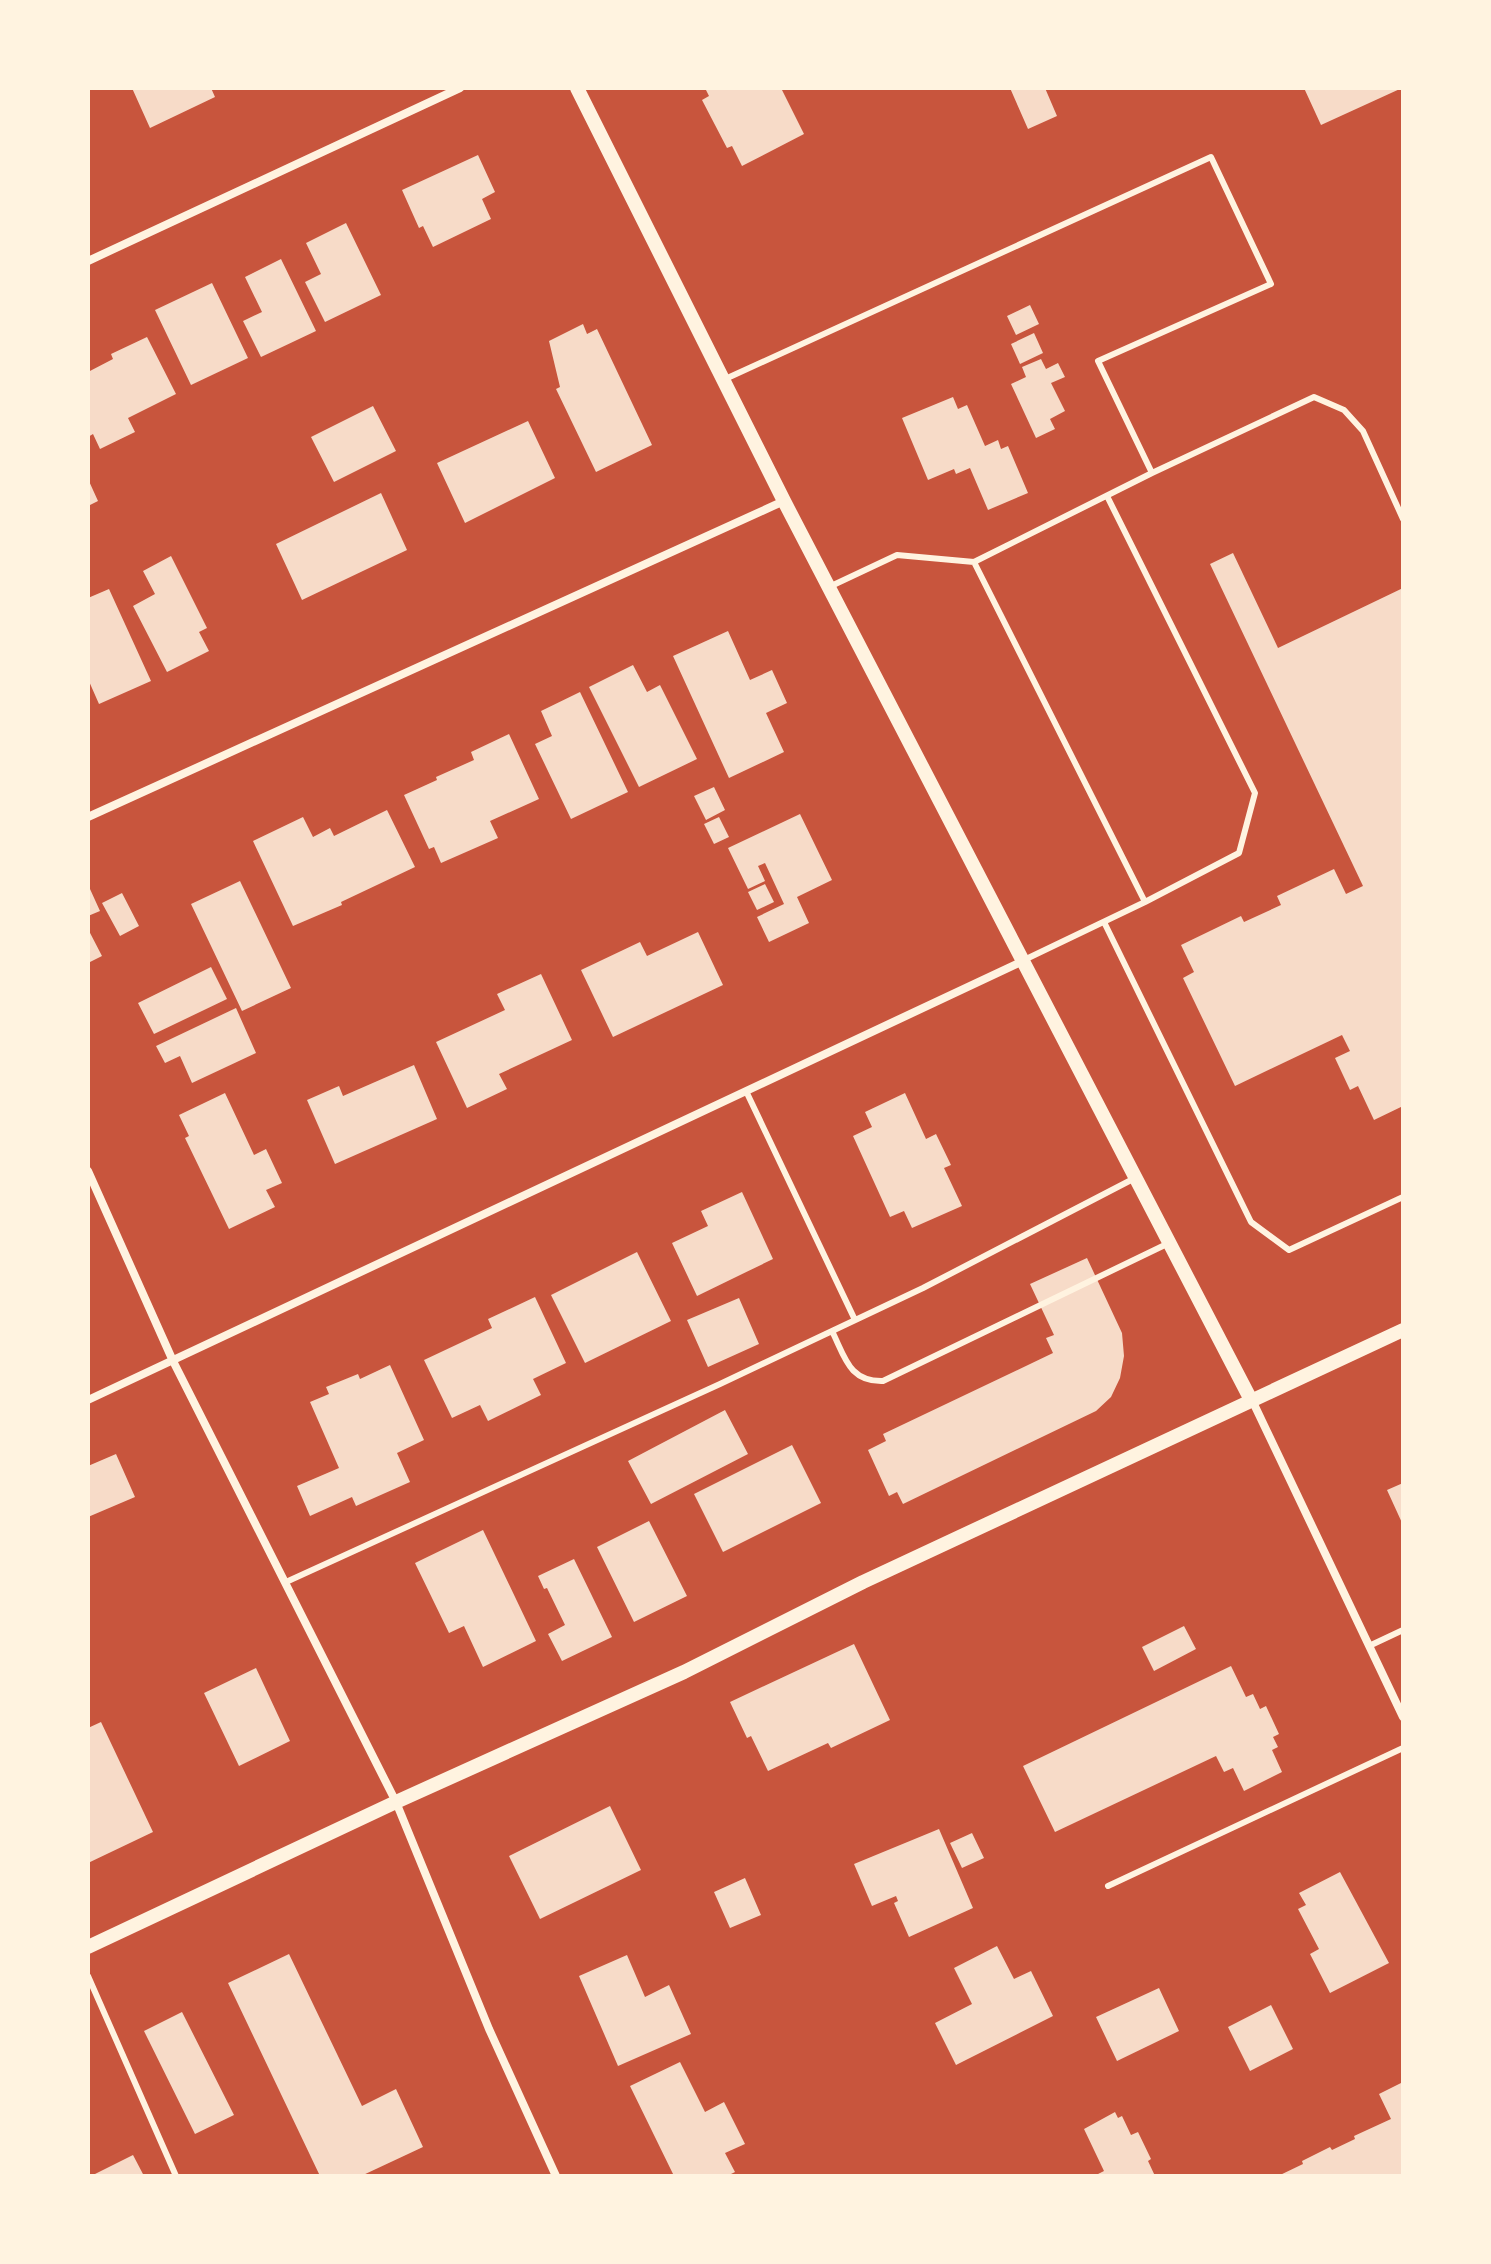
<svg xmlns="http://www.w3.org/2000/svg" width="1491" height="2264" font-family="Raleway,sans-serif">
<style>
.building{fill:#f7dbc8}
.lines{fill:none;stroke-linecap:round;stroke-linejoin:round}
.service{stroke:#fff3e0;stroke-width:6}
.minor{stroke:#fff3e0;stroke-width:8}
.tertiary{stroke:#fff3e0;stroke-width:14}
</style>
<rect width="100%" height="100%" fill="#c8553d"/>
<path class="building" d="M132,88H211L215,97L150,128Z
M705,88H781L804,134L742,166L732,146L727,148L702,100L709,96Z
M1010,88H1045L1057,116L1028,129Z
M1304,88H1402L1321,125Z
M478,155L495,192L482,199L491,219L433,247L423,226L419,228L402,190Z
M346,223L381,295L325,322L305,282L321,274L306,243Z
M281,259L316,331L261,357L243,321L262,312L245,277Z
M212,283L248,358L191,385L155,310Z
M1030,305L1039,324L1016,335L1007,316Z
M583,324L587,334L597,329L652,445L596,472L556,389L560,387L549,341Z
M1034,333L1043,353L1020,364L1011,344Z
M147,337L176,394L128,418L135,432L100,449L93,434L88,437V372L113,359L111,354Z
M1041,359L1046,369L1058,363L1065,377L1051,383L1065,411L1050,419L1055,429L1036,438L1011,384L1026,377L1022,367Z
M953,397L958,409L967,405L985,446L998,440L1001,449L1008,446L1028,493L988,510L970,468L956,474L954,469L928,480L902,418Z
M373,406L396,451L334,482L311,437Z
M528,421L555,478L465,523L437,463Z
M88,479L98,501L88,506Z
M381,493L407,550L302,600L276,544Z
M1233,553L1278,648L1403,588V1106L1374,1120L1358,1086L1350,1090L1335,1058L1350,1051L1342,1035L1235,1086L1183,978L1194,972L1181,945L1241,916L1244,922L1281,905L1277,896L1334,869L1346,894L1363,886L1210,564Z
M171,556L207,628L199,632L209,651L167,672L133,606L155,594L143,571Z
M109,589L151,681L99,704L88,679V598Z
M728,631L750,680L772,670L787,703L766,713L784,752L729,778L673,656Z
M633,665L647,692L660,685L697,759L639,787L589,687Z
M580,692L628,792L571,819L535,744L552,736L541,711Z
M509,734L539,799L490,821L498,838L441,863L434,847L429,849L404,795L437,780L436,777L474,760L471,752Z
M714,787L725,810L706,820L694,796Z
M387,810L415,867L341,902L342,905L293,926L253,841L303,817L313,837L330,828L334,836Z
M800,814L832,880L797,897L809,923L769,942L757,917L784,904L765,863L758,866L765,881L748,889L728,848Z
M719,817L729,837L714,844L704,824Z
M240,881L291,988L242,1011L191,904Z
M765,884L774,902L757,910L748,892Z
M90,889L100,911L88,916V890Z
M122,893L139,926L120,936L102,903Z
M88,929L102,956L88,963Z
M698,932L723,985L613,1037L581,970L640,942L647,956Z
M211,967L227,999L154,1034L138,1003Z
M541,974L572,1040L499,1074L507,1089L467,1108L436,1042L505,1010L497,994Z
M236,1008L256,1053L192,1083L180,1056L165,1063L156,1046Z
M414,1065L437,1119L335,1164L307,1100L339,1086L343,1096Z
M225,1093L254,1155L266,1149L282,1183L266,1190L275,1207L229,1229L185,1138L189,1136L179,1115Z
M905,1093L926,1139L936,1134L951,1165L944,1168L962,1206L912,1228L904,1211L890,1217L853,1136L872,1127L865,1112Z
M742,1192L773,1259L697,1296L672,1243L708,1226L701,1211Z
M637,1252L671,1321L585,1363L551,1295Z
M1087,1258L1122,1333L1124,1356L1120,1378L1111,1397L1096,1411L903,1504L897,1492L889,1496L868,1450L886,1441L883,1434L1053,1353L1046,1338L1054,1335L1030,1284Z
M535,1297L566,1363L533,1379L541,1395L488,1421L480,1405L452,1418L424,1360L492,1328L488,1319Z
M739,1298L759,1344L708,1367L687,1320Z
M390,1365L424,1440L397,1453L410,1482L356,1506L352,1497L310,1516L297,1486L339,1468L310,1402L329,1394L326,1387L358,1374L360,1379Z
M725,1410L748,1454L651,1504L628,1461Z
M792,1445L821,1503L723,1552L694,1494Z
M116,1454L135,1497L88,1517V1466Z
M1403,1483V1525L1387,1490Z
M649,1521L687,1596L634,1622L597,1547Z
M483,1530L536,1641L483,1667L464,1626L449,1633L415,1563Z
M574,1559L612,1637L562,1661L548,1634L565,1625L547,1588L544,1589L538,1576Z
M1184,1626L1196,1649L1154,1671L1142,1647Z
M854,1644L890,1720L831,1748L828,1743L768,1771L751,1736L747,1738L730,1702Z
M1231,1666L1246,1697L1253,1694L1260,1709L1266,1706L1279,1734L1273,1737L1278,1747L1272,1750L1282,1772L1244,1791L1233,1768L1224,1772L1216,1756L1055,1832L1023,1766Z
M256,1668L290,1741L239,1766L204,1693Z
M101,1722L153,1832L88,1863V1728Z
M610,1806L641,1870L540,1919L509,1856Z
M939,1829L973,1908L909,1937L894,1903L898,1901L896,1896L872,1906L854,1864Z
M972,1833L984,1858L962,1868L950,1843Z
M1340,1872L1389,1963L1330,1993L1310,1954L1319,1949L1298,1909L1306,1905L1299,1893Z
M745,1878L761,1915L730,1928L714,1892Z
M997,1946L1014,1979L1031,1971L1053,2016L956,2065L935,2023L972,2004L954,1968Z
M289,1954L362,2106L396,2089L423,2147L361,2176H320L228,1983Z
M627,1955L645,1997L669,1985L691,2034L618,2066L579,1976Z
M1159,1988L1179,2031L1117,2061L1096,2017Z
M1271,2005L1293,2049L1250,2071L1228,2027Z
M182,2012L234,2115L195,2134L144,2031Z
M680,2062L705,2112L724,2102L745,2144L725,2153L735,2172L727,2176H674L630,2086Z
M1403,2082V2176H1278L1303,2164L1302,2161L1330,2147L1332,2150L1355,2139L1354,2136L1391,2119L1379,2094Z
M1115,2112L1118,2118L1122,2116L1131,2135L1138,2132L1151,2159L1148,2161L1155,2176H1094L1104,2171L1084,2129Z
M133,2155L144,2176H91Z"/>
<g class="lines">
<path class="service" d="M723,380L1211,157L1271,284L1098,361L1152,473L974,562L1145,902L1024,960
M1152,473L1314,397L1344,410L1363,431L1403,519
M1107,496L1255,793L1239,853L1145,902
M829,587L897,555L974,562
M1104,922L1251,1222L1289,1250L1403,1197
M746,1091L855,1320
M832,1331C845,1357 849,1382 883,1381L1169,1243
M286,1582L720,1384L923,1288L1135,1178
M1369,1646L1403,1630
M1108,1886L1403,1748
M88,1976L176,2176"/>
<path class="minor" d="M88,261L460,88
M88,817L784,501
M88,1171L173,1361L396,1802L489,2029L556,2176
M88,1400L1023,961
M1252,1400L1403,1717"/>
<path class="tertiary" d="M577,88L784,501L1251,1400
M88,1947L396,1802L684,1672L863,1582L1403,1330"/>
</g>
<rect width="1491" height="2264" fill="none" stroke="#fff3e0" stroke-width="180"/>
</svg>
